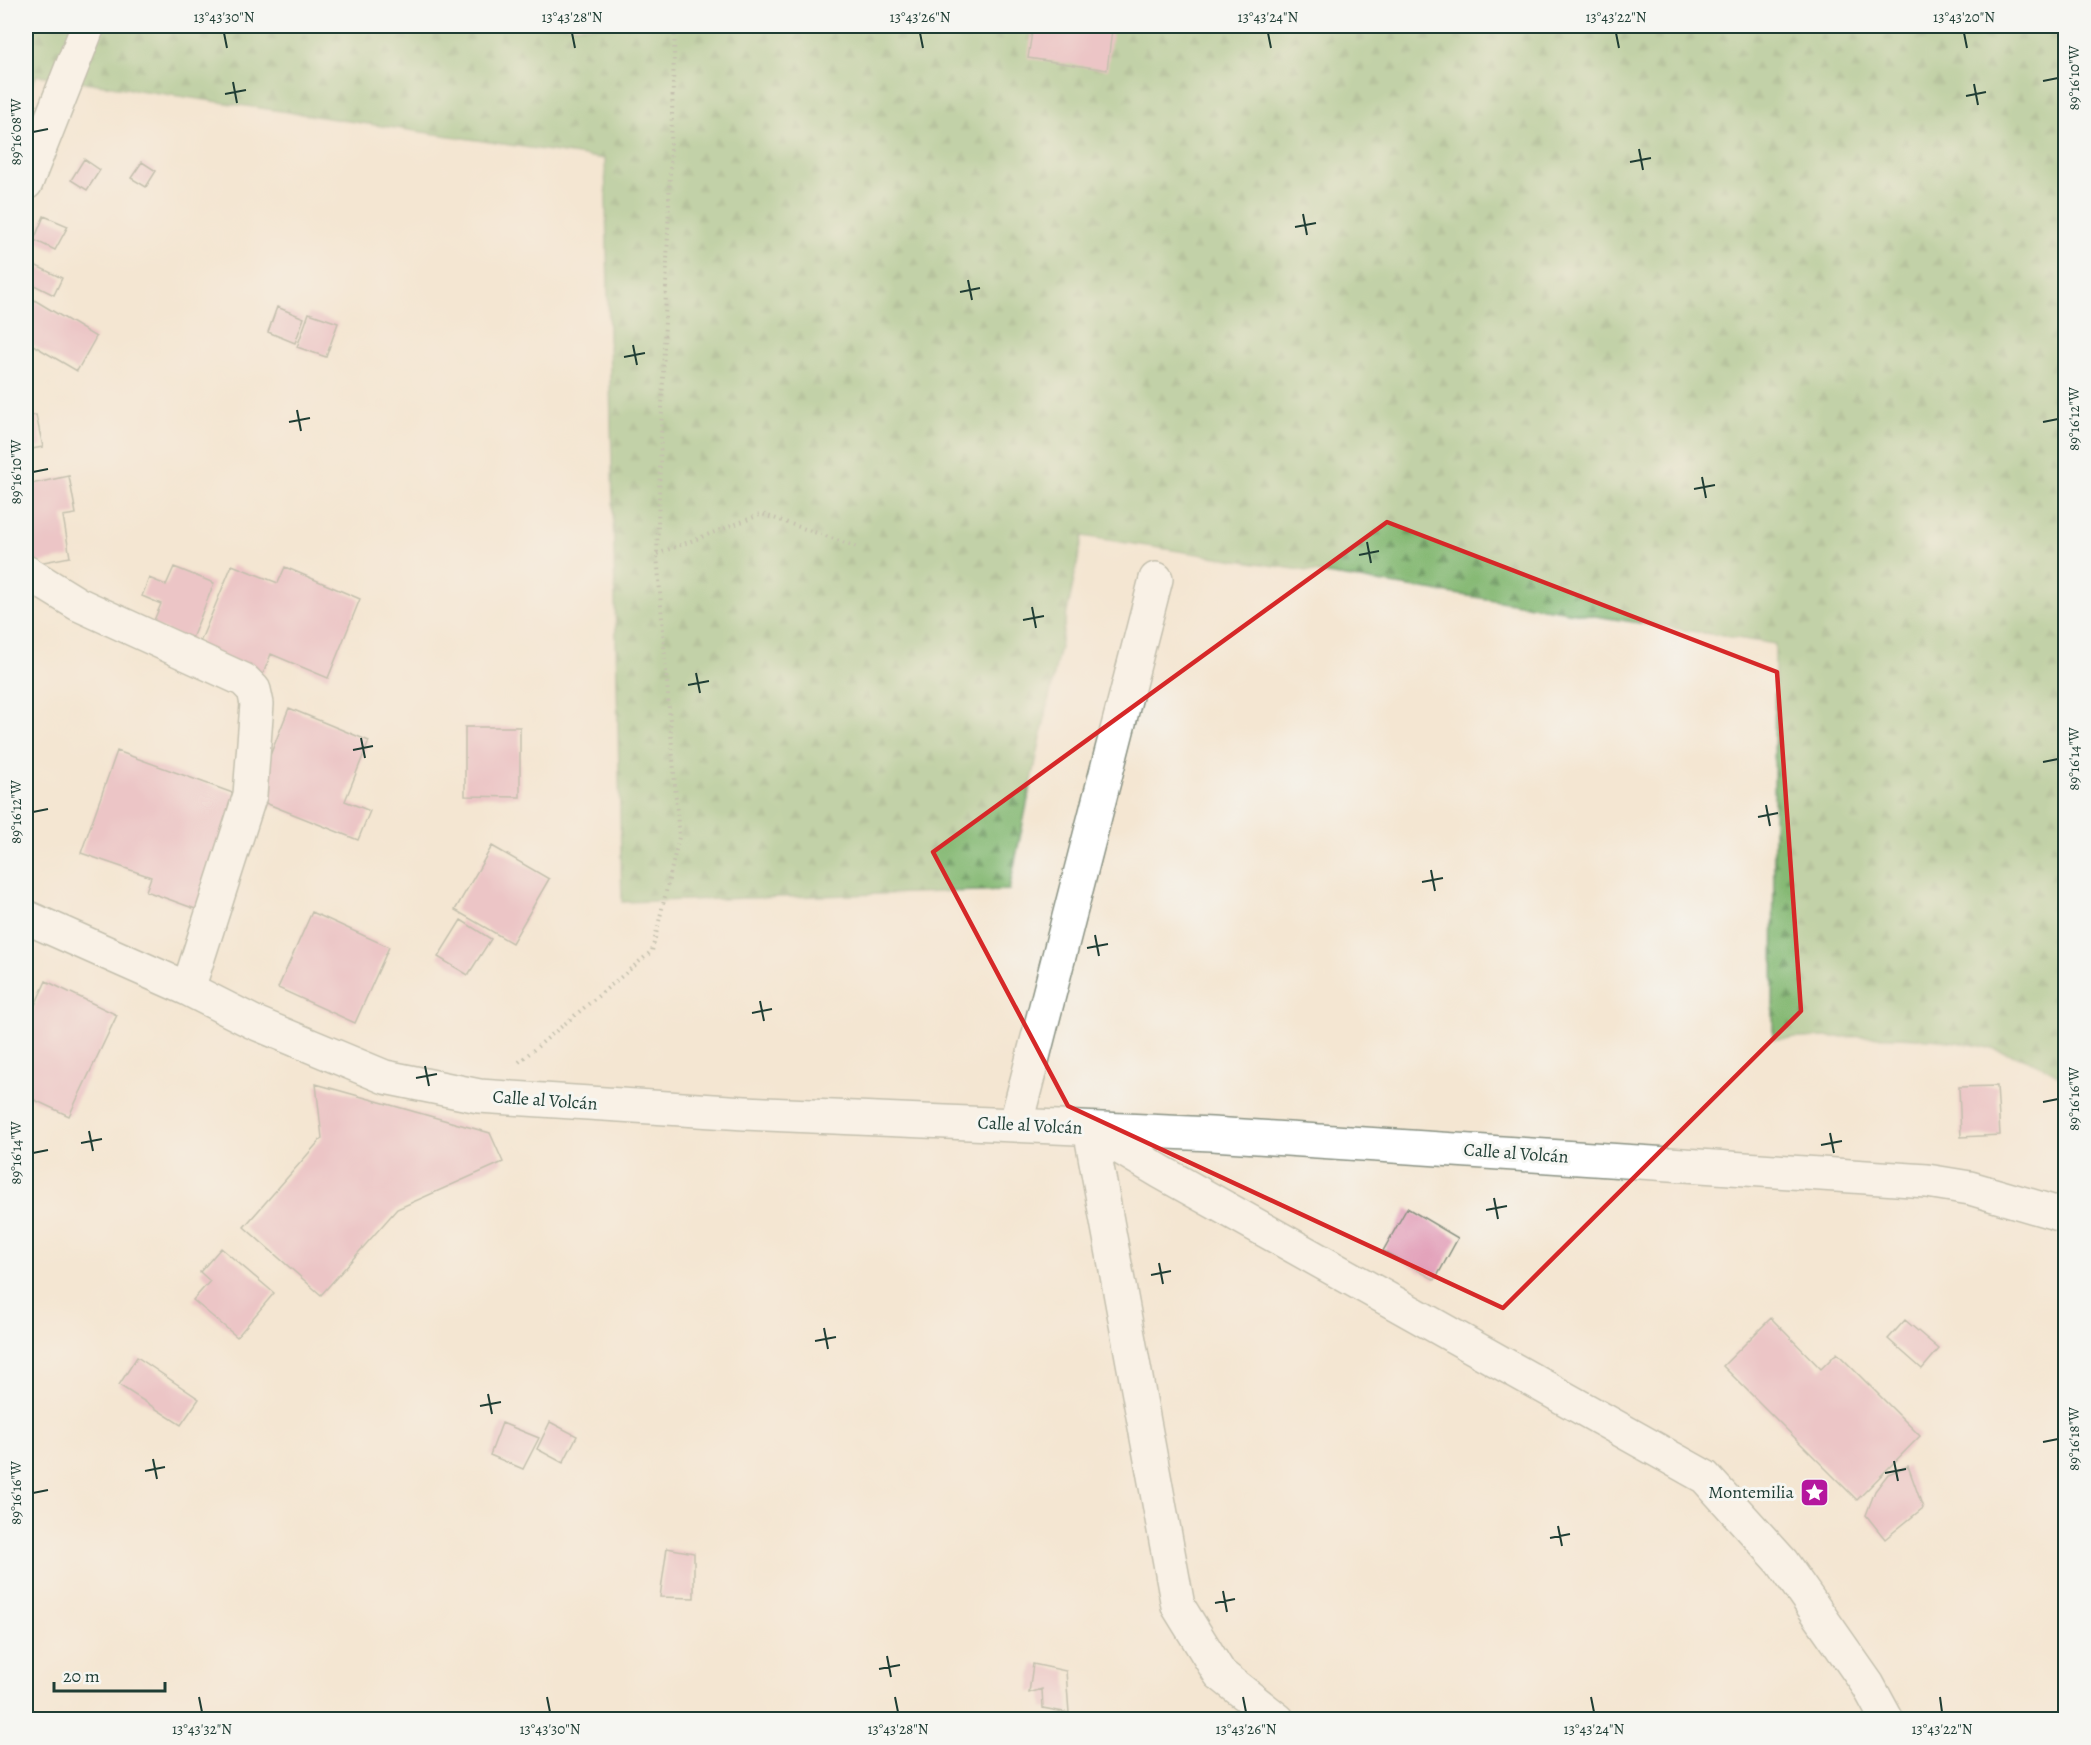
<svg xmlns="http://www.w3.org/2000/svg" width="2091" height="1745" font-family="Alegreya,serif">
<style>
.forest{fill:url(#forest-firs);stroke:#527b54;stroke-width:1.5}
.building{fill:#e29eb8}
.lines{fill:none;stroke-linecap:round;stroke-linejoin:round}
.minor-casing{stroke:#8a9283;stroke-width:36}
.path{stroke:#8a9283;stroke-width:4;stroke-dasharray:1.5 4.5;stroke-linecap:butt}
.minor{stroke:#fff;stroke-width:33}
.marked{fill:none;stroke:#d62828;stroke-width:4.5;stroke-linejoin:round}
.ticks{fill:none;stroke:#1f3d34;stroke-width:2}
.labels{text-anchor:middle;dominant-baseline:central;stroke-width:6;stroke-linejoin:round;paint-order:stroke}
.street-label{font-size:18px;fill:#1f3d34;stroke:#f6f6f2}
.poi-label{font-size:18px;fill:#1f3d34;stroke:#f6f6f2;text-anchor:end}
.neatline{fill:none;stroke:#1f3d34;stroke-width:2}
.ticks-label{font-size:15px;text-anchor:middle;fill:#1f3d34}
</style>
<defs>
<pattern id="forest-firs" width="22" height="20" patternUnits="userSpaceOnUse" patternTransform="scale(1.5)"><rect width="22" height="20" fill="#86b974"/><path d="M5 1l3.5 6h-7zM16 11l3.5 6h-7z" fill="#6d9860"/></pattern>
</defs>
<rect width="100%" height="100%" fill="#f6f6f2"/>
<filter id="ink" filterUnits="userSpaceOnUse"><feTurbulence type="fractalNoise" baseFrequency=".0167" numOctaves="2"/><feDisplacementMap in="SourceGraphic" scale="12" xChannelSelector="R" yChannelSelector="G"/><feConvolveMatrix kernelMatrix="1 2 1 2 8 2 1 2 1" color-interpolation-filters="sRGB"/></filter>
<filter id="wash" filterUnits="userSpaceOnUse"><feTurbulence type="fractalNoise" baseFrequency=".008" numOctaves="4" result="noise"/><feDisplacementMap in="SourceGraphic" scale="24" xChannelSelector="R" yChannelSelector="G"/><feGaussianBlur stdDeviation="1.35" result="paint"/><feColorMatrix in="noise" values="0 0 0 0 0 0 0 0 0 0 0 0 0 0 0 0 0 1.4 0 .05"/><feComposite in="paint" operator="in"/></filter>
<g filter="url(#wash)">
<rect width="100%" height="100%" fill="#f4e6d2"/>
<path class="forest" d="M26,26H2065V1080C1991,1027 1861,1036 1773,1039L1775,644L1083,536L1009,890L622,902L605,159L37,75L26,94Z"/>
<g id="blocks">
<path class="building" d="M1033,26H1082L1112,30L1107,70L1028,58Z
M84,159L100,170L87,190L71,180Z
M142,162L156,171L146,187L131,178Z
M44,216L68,226L55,250L34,240Z
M26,261L62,278L54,295L26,281Z
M26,295L96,337L77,371L26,341Z
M277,307L304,318L295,343L268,332Z
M309,313L338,323L326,357L297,347Z
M36,415L43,447L26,450V417Z
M69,476L76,514L63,516L70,557L33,564L26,524V485Z
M232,565L278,583L285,567L360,599L328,678L271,654L263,674L198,647Z
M174,567L214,583L191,641L152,625L161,604L142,596L149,578L166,585Z
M289,708L369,741L345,801L370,811L358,840L253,798Z
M465,727H520V797L465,796Z
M117,751L241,796L201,911L146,891L151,877L81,853Z
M492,846L549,879L512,943L455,910Z
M312,912L389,947L355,1023L278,988Z
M461,920L491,939L468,975L438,957Z
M46,981L117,1015L69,1116L26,1096V1025Z
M316,1084L490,1133L503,1162L397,1209L321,1295L244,1227L322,1138Z
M1997,1086L2000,1135L1961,1137L1959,1087Z
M1407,1208L1458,1238L1435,1280L1383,1251Z
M221,1248L274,1293L237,1337L193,1300L210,1281L200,1272Z
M1771,1318L1821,1369L1837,1353L1920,1436L1857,1500L1723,1366Z
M1905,1320L1939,1349L1922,1369L1888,1339Z
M137,1357L199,1399L181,1425L119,1385Z
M550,1422L577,1436L563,1463L537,1449Z
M502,1423L539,1438L523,1469L490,1455Z
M1908,1466L1923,1508L1885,1539L1866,1515L1875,1491L1888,1474Z
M667,1548L694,1553V1598L660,1597Z
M1033,1664L1066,1671L1069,1713L1043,1708L1042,1689L1029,1693Z"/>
</g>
</g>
<g filter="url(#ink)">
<use href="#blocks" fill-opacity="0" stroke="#8a9283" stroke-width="1.5"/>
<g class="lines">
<defs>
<path id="minor" d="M26,183L88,26
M26,572L78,604L244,680L254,690L257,704L250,795L188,989
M26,917L188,989L253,1022L385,1077L479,1096L745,1113L1212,1134L1927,1181L1970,1188L2066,1216
M1016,1123L1156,579
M1090,1129L1178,1606L1220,1674L1278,1720
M1091,1130L1161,1172L1705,1477L1782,1562L1868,1685L1887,1720"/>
</defs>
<use href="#minor" class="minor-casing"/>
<path class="path" d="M657,554L762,514L857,547
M519,1062L652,951L679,837L657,554L675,26"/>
<use href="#minor" class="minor"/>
</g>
</g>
<path d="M0 0H2091V1745H0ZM1387,522L1777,672L1801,1011L1503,1308L1068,1106L933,852Z" fill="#f4e6d2" fill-opacity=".55" fill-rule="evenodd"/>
<path class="marked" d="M1387,522L1777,672L1801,1011L1503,1308L1068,1106L933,852Z"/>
<path class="ticks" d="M224,33L227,48M572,33L575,48M920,33L923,48M1268,33L1271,48M1616,33L1619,48M1964,33L1967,48M2043,81L2058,78M233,82L237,103M1974,84L1978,105M225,94L246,90M1966,96L1986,92M33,132L48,129M1639,149L1643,170M1630,162L1651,158M1303,214L1307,235M1295,227L1316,223M968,280L972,300M960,292L980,288M633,345L637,365M624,357L645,353M297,410L301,431M289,422L310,418M2043,422L2058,419M33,472L48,469M1702,477L1706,498M1694,489L1715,485M1367,542L1371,563M1359,555L1379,551M1032,607L1036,628M1023,620L1044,616M696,673L700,693M688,685L709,681M361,738L365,758M353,750L373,746M2043,762L2058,759M1766,805L1770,826M33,812L48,809M1758,817L1778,813M1431,870L1435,891M1422,882L1443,878M1095,935L1099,956M1087,948L1108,944M760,1001L764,1021M752,1013L772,1009M425,1066L429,1086M416,1078L437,1074M2043,1102L2058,1099M89,1131L93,1151M1830,1133L1834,1153M81,1143L102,1139M1821,1145L1842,1141M33,1153L48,1150M1494,1198L1498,1219M1486,1210L1507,1206M1159,1263L1163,1284M1151,1275L1171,1271M824,1328L828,1349M815,1341L836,1337M488,1394L492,1414M480,1406L501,1402M2043,1442L2058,1439M153,1459L157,1479M1894,1461L1898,1481M145,1471L165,1467M1885,1473L1906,1469M33,1493L48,1490M1558,1526L1562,1546M1550,1538L1570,1534M1223,1591L1227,1612M1215,1603L1235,1599M887,1656L891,1677M879,1669L900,1665M199,1697L202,1712M547,1697L550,1712M895,1697L898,1712M1243,1697L1246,1712M1591,1697L1594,1712M1940,1697L1942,1712"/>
<defs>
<symbol id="sight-square" viewBox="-11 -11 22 22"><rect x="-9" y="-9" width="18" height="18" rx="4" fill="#b5179e" stroke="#f6f6f2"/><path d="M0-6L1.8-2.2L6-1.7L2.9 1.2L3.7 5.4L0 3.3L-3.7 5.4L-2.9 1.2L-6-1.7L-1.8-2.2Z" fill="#fff"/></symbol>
</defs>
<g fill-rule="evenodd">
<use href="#sight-square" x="1798" y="1476" width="33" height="33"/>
</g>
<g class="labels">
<g class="street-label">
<text transform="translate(545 1100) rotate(4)">Calle al Volcán</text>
<text transform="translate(1030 1125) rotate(3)">Calle al Volcán</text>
<text transform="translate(1516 1153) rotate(4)">Calle al Volcán</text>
</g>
<g class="poi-label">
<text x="1794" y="1492">Montemilia</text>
</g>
</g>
<rect width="2091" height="1745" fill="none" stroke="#f6f6f2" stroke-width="66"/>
<path d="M54 1682v9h111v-9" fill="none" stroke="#1f3d34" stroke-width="3"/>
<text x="63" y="1682" font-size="18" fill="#1f3d34" stroke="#f6f6f2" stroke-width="4.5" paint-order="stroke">20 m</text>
<rect x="33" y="33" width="2025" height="1679" class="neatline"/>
<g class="ticks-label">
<text x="224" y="22">13°43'30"N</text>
<text x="572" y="22">13°43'28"N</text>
<text x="920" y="22">13°43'26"N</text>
<text x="1268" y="22">13°43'24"N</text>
<text x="1616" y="22">13°43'22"N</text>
<text x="1964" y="22">13°43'20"N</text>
<text transform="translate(2074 78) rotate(-90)" y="5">89°16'10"W</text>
<text transform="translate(16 132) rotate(-90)" y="5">89°16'08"W</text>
<text transform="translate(2074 419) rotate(-90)" y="5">89°16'12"W</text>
<text transform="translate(16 472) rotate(-90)" y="5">89°16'10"W</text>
<text transform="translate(2074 759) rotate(-90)" y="5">89°16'14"W</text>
<text transform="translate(16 812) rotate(-90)" y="5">89°16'12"W</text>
<text transform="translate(2074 1099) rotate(-90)" y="5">89°16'16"W</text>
<text transform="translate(16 1153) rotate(-90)" y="5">89°16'14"W</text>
<text transform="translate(2074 1439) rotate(-90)" y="5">89°16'18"W</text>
<text transform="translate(16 1493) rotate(-90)" y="5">89°16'16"W</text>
<text x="202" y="1734">13°43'32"N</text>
<text x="550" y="1734">13°43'30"N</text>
<text x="898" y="1734">13°43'28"N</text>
<text x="1246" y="1734">13°43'26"N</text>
<text x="1594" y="1734">13°43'24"N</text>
<text x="1942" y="1734">13°43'22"N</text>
</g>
</svg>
